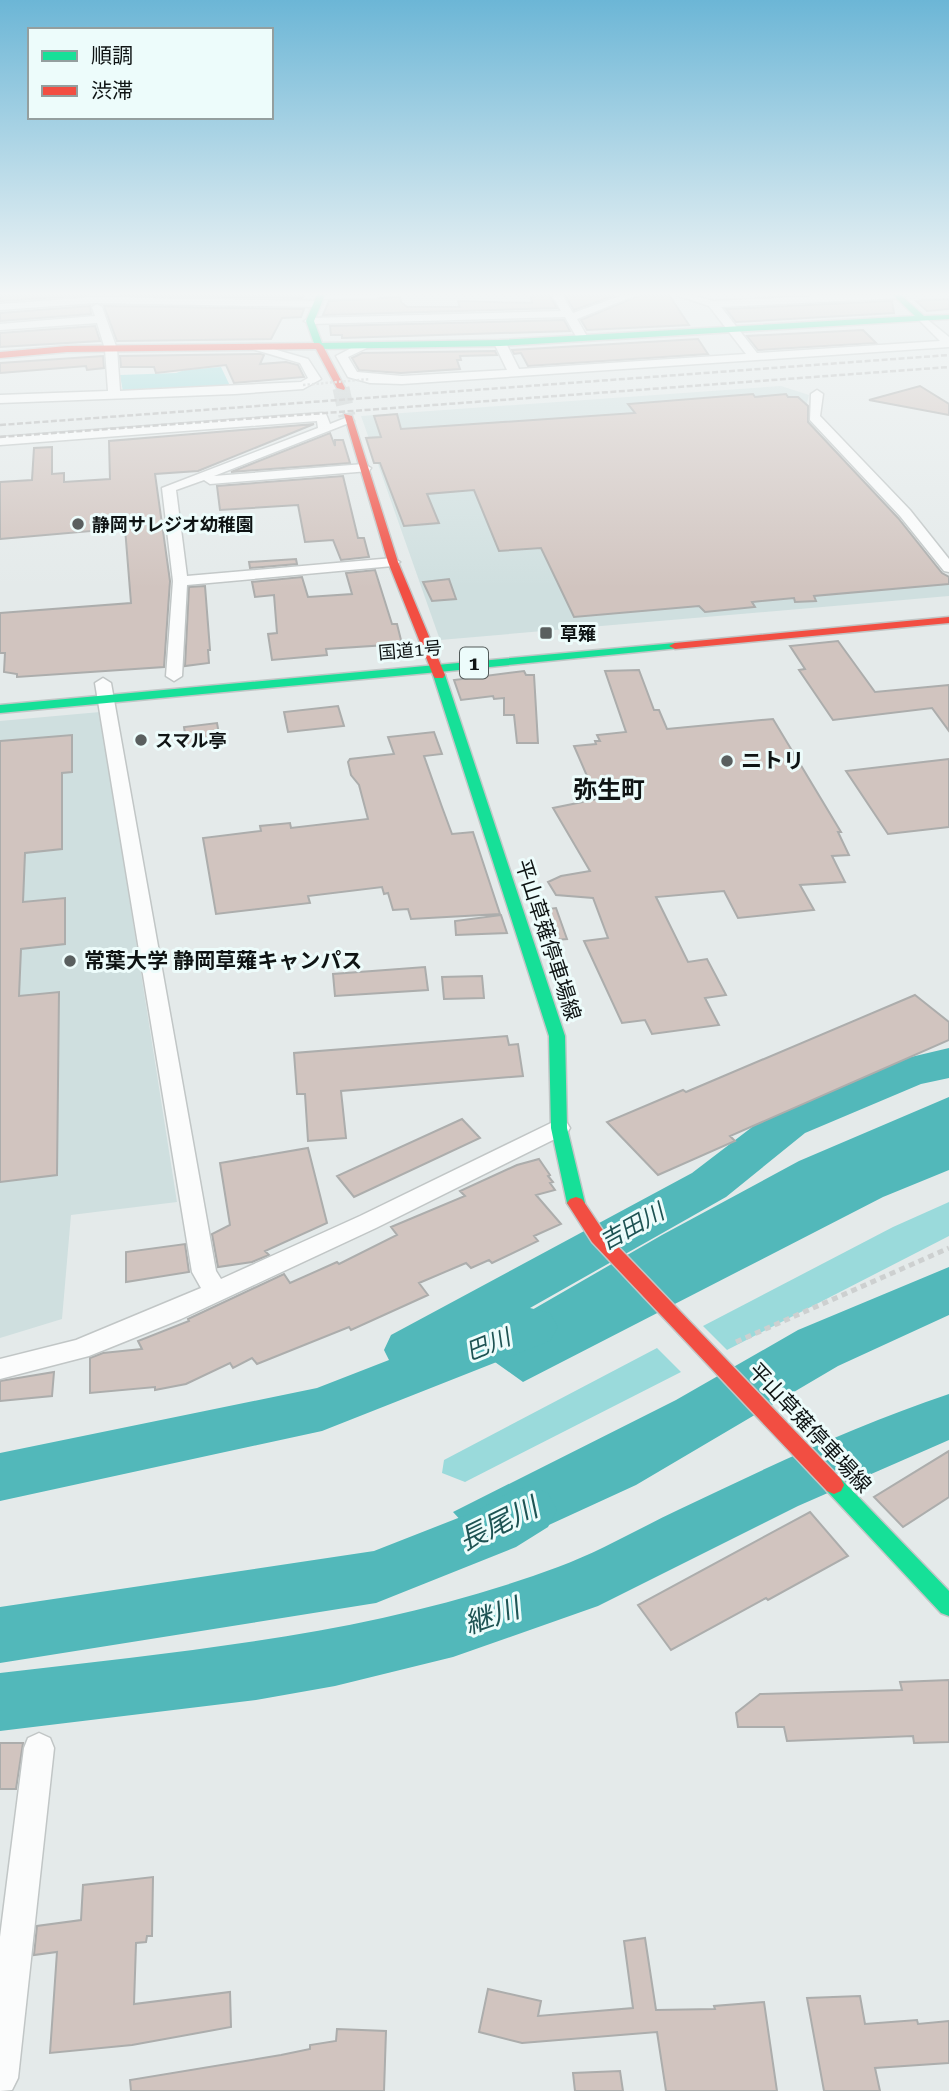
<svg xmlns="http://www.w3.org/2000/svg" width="949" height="2091" font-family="'Roboto Serif','Noto Sans JP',serif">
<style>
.built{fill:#cfdfdf}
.green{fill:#9adadb}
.water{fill:#52b8ba}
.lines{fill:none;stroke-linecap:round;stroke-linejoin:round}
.river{fill:#52b8ba;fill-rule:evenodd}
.building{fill:#d1c4bf;stroke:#acadac;stroke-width:2}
.secondary-tunnel{stroke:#c4caca;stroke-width:17;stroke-dasharray:17 9;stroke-linecap:butt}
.street-casing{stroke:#c1c6c6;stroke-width:3}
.fast-casing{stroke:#c1c6c6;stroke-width:3}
.jam-casing{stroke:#c1c6c6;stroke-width:3}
.path{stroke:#cdd0d0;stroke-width:5;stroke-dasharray:6 4.5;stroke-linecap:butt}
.street{fill:#fbfcfc;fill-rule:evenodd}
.fast{fill:#16e098;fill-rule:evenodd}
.jam{fill:#f24e42;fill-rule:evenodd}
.rail{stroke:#b3b4b4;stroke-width:2.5;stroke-dasharray:6 2.5;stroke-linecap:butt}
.path-bridge{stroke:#cdd0d0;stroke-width:2.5;stroke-dasharray:2.5 2;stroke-linecap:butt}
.poi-dot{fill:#5a5f5f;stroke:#edfcfb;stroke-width:2.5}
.labels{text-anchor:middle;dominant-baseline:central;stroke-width:6;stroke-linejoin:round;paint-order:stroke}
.far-poi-label{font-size:18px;font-weight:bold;fill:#0f1414;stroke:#edfcfb;text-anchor:start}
.far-street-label{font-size:18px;fill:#0f1414;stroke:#edfcfb}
.shield{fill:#edfcfb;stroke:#525a59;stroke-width:2}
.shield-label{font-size:19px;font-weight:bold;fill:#0f1414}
.poi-label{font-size:21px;font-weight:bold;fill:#0f1414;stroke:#edfcfb;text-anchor:start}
.street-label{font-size:21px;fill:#0f1414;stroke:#edfcfb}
.water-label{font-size:23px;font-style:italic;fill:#1e5353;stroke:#edfcfb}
.quarter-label{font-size:24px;font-weight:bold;fill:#0f1414;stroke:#edfcfb}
.near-water-label{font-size:28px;font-style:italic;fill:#1e5353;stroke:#edfcfb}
</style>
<rect width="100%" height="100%" fill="#e4eaea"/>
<path class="built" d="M781,386L809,395L804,415L949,580V596L440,640L361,416Z
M100,712L177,1202L71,1215L62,1319L0,1338V721Z"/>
<path class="green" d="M221,367L231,388L123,392L120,375L176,373L185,370Z
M949,1202V1236L727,1350L703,1326L893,1227Z
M657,1348L681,1372L465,1482L442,1473L444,1460Z"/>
<path class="water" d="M949,1097V1170L883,1197L523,1382L471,1345L662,1235L799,1161Z
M949,1267V1315L838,1366L636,1485L490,1552L453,1512L676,1400L798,1330Z"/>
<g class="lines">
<path class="river" d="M949,1048V1078L921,1084L805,1133L726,1197L530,1308L550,1313L558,1327L550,1341L322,1431L0,1501V1453L317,1388L389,1360L384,1350L391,1335L692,1173L773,1111L894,1061Z
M949,1394V1440L798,1506L598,1606L453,1657L335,1686L256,1700L0,1731V1673C192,1650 375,1635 558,1567C599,1552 638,1529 678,1510C766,1468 856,1425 949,1394Z
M528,1486L548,1493L557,1510L548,1527L516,1547L376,1603L0,1663V1607L374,1551L476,1511L508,1493Z"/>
</g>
<path class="building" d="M0,295H89L0,301Z
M120,295H304L302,298Z
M531,295H549L557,308L323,315L329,301L400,297L401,302L407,307H460L458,301L532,303Z
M565,295H616L574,310Z
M640,295H669L689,325L587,330L581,320Z
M949,299V309L927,311L916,301Z
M892,301L894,313L736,322L726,309Z
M90,306L91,314L0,321V313Z
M104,306L304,309L301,317L282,318L271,339L117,341Z
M564,320L570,331L342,338V335H331L330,326Z
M95,326L100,341L0,347V333Z
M863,330L876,343L758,350L747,336Z
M698,339L708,354L528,366L521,353L514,354L512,350Z
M495,351L497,355L460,356L461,360H457L460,369L401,373L359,370L352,358L362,353Z
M261,354L264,355L260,364L286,362L298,365L304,377L234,383L226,365L156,373L154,367H121L120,356Z
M103,356L104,368L87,370L86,366L0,373V363Z
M920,386L949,404V415L869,400Z
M753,394L755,397L786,394L788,397H798L808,406V422L898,518L942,573L949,577V584L814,596L816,601L795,602L794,598L752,602L755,607L705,612L699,606L574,617L541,548L499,551L474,490L427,494L439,523L404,526L380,463H374L366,438L381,437L374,416L397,414L401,429L635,413L628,404Z
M314,424L198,471L155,474L170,581L164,667L17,677V674L4,672L5,653H0V613L131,603L125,528L0,539V482L32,480L34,448L52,447V474L64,473V482L110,479L109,441Z
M330,433L335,446V440H343L350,463L231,472Z
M343,476L358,538H364L369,557L341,560L333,540L305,542L298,505L220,510L217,486Z
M296,559L297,564L250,568L249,562Z
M375,570L392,624H397L402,644L326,649L327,655L272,660L268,634L277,633L274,595L255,597L252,582L302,577L308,597L352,594L346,573Z
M449,579L456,599L432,601L423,582Z
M205,586L210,650H208L209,663L185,666L189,587Z
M838,641L875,692L949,685V731L932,708L833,720L799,670L805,669L790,646Z
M639,670L654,710H659L667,729L773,719L841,832H838L849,855L832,856L845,882L800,885L814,910L738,918L724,891L656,897L688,962L707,959L726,995L705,998L719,1025L652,1034L645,1020L622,1023L584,941L608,938L593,898L556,895L548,882L561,876L590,871L553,808L597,799L574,746L596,744L595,741H600L597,735L626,732L605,671Z
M524,671L526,675H534L538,743H517L514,715H504V698L494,699L493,696L461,700L454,680Z
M338,706L344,726L288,732L284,712Z
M217,723L221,745L187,747L184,727Z
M434,732L442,754L424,756L442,807L452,834L473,832L500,914L411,919L408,909L393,910L388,893L384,894L382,887L308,896L310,903L216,914L203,838L261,831L260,826L290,823L291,828L368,819L359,785L351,775L348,762L350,759L394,754L388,737Z
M72,735V772L62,773V849L25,853L23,902L65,898V944L21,949L19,996L59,992L57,1175L0,1182V741Z
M949,759V827L888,834L846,771Z
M556,908L567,939L543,941L532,911Z
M501,915L507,933L456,935L455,921Z
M425,967L428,990L335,996L333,974Z
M482,976L484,998L444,999L442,977Z
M915,995L949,1022V1040L730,1136L735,1141L658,1175L607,1122L683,1090L686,1092Z
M507,1036L509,1045L518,1044L523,1076L341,1091L346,1138L308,1141L305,1094H297L294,1053Z
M462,1119L480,1138L354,1197L337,1176Z
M308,1148L327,1223L265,1251L269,1255L252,1262L218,1267L212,1234L230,1225L220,1163Z
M539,1159L550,1175L548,1176L553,1182L550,1183L555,1190L536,1195L561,1224L534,1236L538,1241L492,1263L489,1260L471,1268L466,1263L419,1283L428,1295L351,1330L349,1327L257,1364L252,1358L233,1368L230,1363L186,1384L155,1390V1387L90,1393V1358L103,1353L142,1349L138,1341L189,1321L188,1319L284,1274L290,1283L337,1262L339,1264L397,1235L391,1227L465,1196L460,1191L517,1165Z
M185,1244L189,1272L126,1282V1252Z
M54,1372L52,1396L0,1401V1381Z
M949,1451V1497L903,1527L874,1497Z
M810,1512L848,1556L768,1600L766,1598L671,1650L638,1605Z
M949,1680V1742L914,1743L913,1736L787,1741L784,1727H738L736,1713L760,1694L902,1690L900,1682Z
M0,1743H23L16,1789H0Z
M153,1877L152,1936H147L146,1942L136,1943L134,2004L230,1992L231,2027L132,2045L50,2053L57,1952L34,1955L37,1926L81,1920L83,1885Z
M645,1938L656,2010L715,2009L714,2006L764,2002L777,2091H666L657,2032L522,2043L479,2032L488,1989L541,2001L538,2016L633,2008L624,1941Z
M860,1996L865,2024L917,2020L918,2024L949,2021V2063L875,2068L880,2091H824L807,1998Z
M337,2029L386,2031L384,2091H131L130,2080L281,2055L310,2049V2045L336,2041Z
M620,2071L623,2091H575L573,2073Z"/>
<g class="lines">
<path class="secondary-tunnel" d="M341,388L347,416"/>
<defs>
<path id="street" d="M316,295H381L376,298L321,299Z
M552,295H562L573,313L623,295H637L577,319L588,338L582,341L578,340L565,317L310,324L304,321L310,318L561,311Z
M676,295H692L713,301L838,295H907L902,298L721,307L757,353L940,341L918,319L923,316L949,337V347L402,384L370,383L348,377L336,356L361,343H369V347L348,357L357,372L402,376L507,370L494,343L500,340L506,343L519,369L746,354L709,306Z
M95,297L317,301L322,304L317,307L95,303L0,310V304Z
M97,304L102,307L117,349L120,391L301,382L308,378L300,363L252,349V345L256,344L308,359L321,379L303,389L235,394L0,403V395L108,391L105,349L97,323L0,330V324L95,316L92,307Z
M817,390L823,394L820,416L910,510L949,559V572L944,571L900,516L810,420L811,394Z
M322,413L326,414L330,424L348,417L354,421L214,476L364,464L371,468L369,471L210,484L204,480L176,490L187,576L393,558L400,562L393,566L187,585L182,676L174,681L166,676L173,581L162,488L318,428L317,421L0,445V437Z
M103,678L111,683L216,1271L221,1279L360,1216L551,1123L559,1120L567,1123L570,1128L567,1133L376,1228L181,1319L89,1356L0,1379V1359L76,1340L201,1288L192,1272L95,683Z
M39,1733L50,1738L54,1748L18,2078L12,2090L0,2091V1937L24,1748L28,1738Z"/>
<path id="fast" d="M317,295H325L314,321L322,343L500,340L915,316L893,295H901L924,316L949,315V319L500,346L319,349L315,346L306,321Z
M675,643L681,646L679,648L439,672L445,675L565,1036L567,1128L585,1203L582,1207H570L567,1203L551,1128L549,1036L433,675L438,672L0,713V705Z
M834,1476L841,1479L949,1591V1616L941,1613L827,1491L824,1485L827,1479Z"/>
<path id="jam" d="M319,343L323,346L345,388L344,390L337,388L316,349L67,352L0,358V352L67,346Z
M344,414L352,416L398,562L445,675L443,678H435L433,675L388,562Z
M949,617V623L675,649L669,646L675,643Z
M576,1197L582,1199L604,1232L841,1479L844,1485L841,1491L834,1494L827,1491L592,1242L567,1203L570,1199Z"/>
</defs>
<use href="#street" class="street-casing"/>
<use href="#fast" class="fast-casing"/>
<use href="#jam" class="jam-casing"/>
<path class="path" d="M736,1342L949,1248"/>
<use href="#street" class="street"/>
<use href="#fast" class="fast"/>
<use href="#jam" class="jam"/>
<path class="rail" d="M0,425L949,355
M0,437L949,367"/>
<path class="path-bridge" d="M303,385L370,379"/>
</g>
<linearGradient id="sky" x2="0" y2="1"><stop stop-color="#6cb6d6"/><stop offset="0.5" stop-color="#f3f6f6"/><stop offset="1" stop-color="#f3f6f6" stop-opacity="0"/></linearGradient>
<rect width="949" height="588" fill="url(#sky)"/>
<g class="poi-dot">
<circle cx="78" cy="524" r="7"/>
<rect x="539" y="626" width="14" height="14" rx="3.5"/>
<circle cx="141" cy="740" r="7"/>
<circle cx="727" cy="761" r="7"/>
<circle cx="70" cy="961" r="7"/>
</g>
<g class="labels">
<g class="far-poi-label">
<text x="92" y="524">静岡サレジオ幼稚園</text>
<text x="560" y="633">草薙</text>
<text x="155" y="740">スマル亭</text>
</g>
<g class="far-street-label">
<text transform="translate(410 650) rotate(-5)">国道1号</text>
</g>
<rect class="shield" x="460" y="647.5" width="28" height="31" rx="5"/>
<g class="shield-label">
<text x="474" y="663">1</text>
</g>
<g class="poi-label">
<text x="741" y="761">ニトリ</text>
<text x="84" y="961">常葉大学 静岡草薙キャンパス</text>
</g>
<g class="street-label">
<text transform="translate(548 940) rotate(72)">平山草薙停車場線</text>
<text transform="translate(810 1428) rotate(47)">平山草薙停車場線</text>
</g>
<g class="water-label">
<text transform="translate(632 1227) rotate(-29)">吉田川</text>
<text transform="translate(488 1345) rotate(-22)">巴川</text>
</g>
<g class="quarter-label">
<text x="609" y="790">弥生町</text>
</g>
<g class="near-water-label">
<text transform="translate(498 1524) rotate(-26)">長尾川</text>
<text transform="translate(492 1616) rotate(-19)">継川</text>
</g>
</g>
<rect x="28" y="28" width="245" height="91" fill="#edfcfb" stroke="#949f9f" stroke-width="2"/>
<rect x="42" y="51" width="35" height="10" fill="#16e098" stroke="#949f9f" stroke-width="2"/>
<text x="91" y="63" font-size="21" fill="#0f1414">順調</text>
<rect x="42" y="86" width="35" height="10" fill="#f24e42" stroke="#949f9f" stroke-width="2"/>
<text x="91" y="98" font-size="21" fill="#0f1414">渋滞</text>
</svg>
